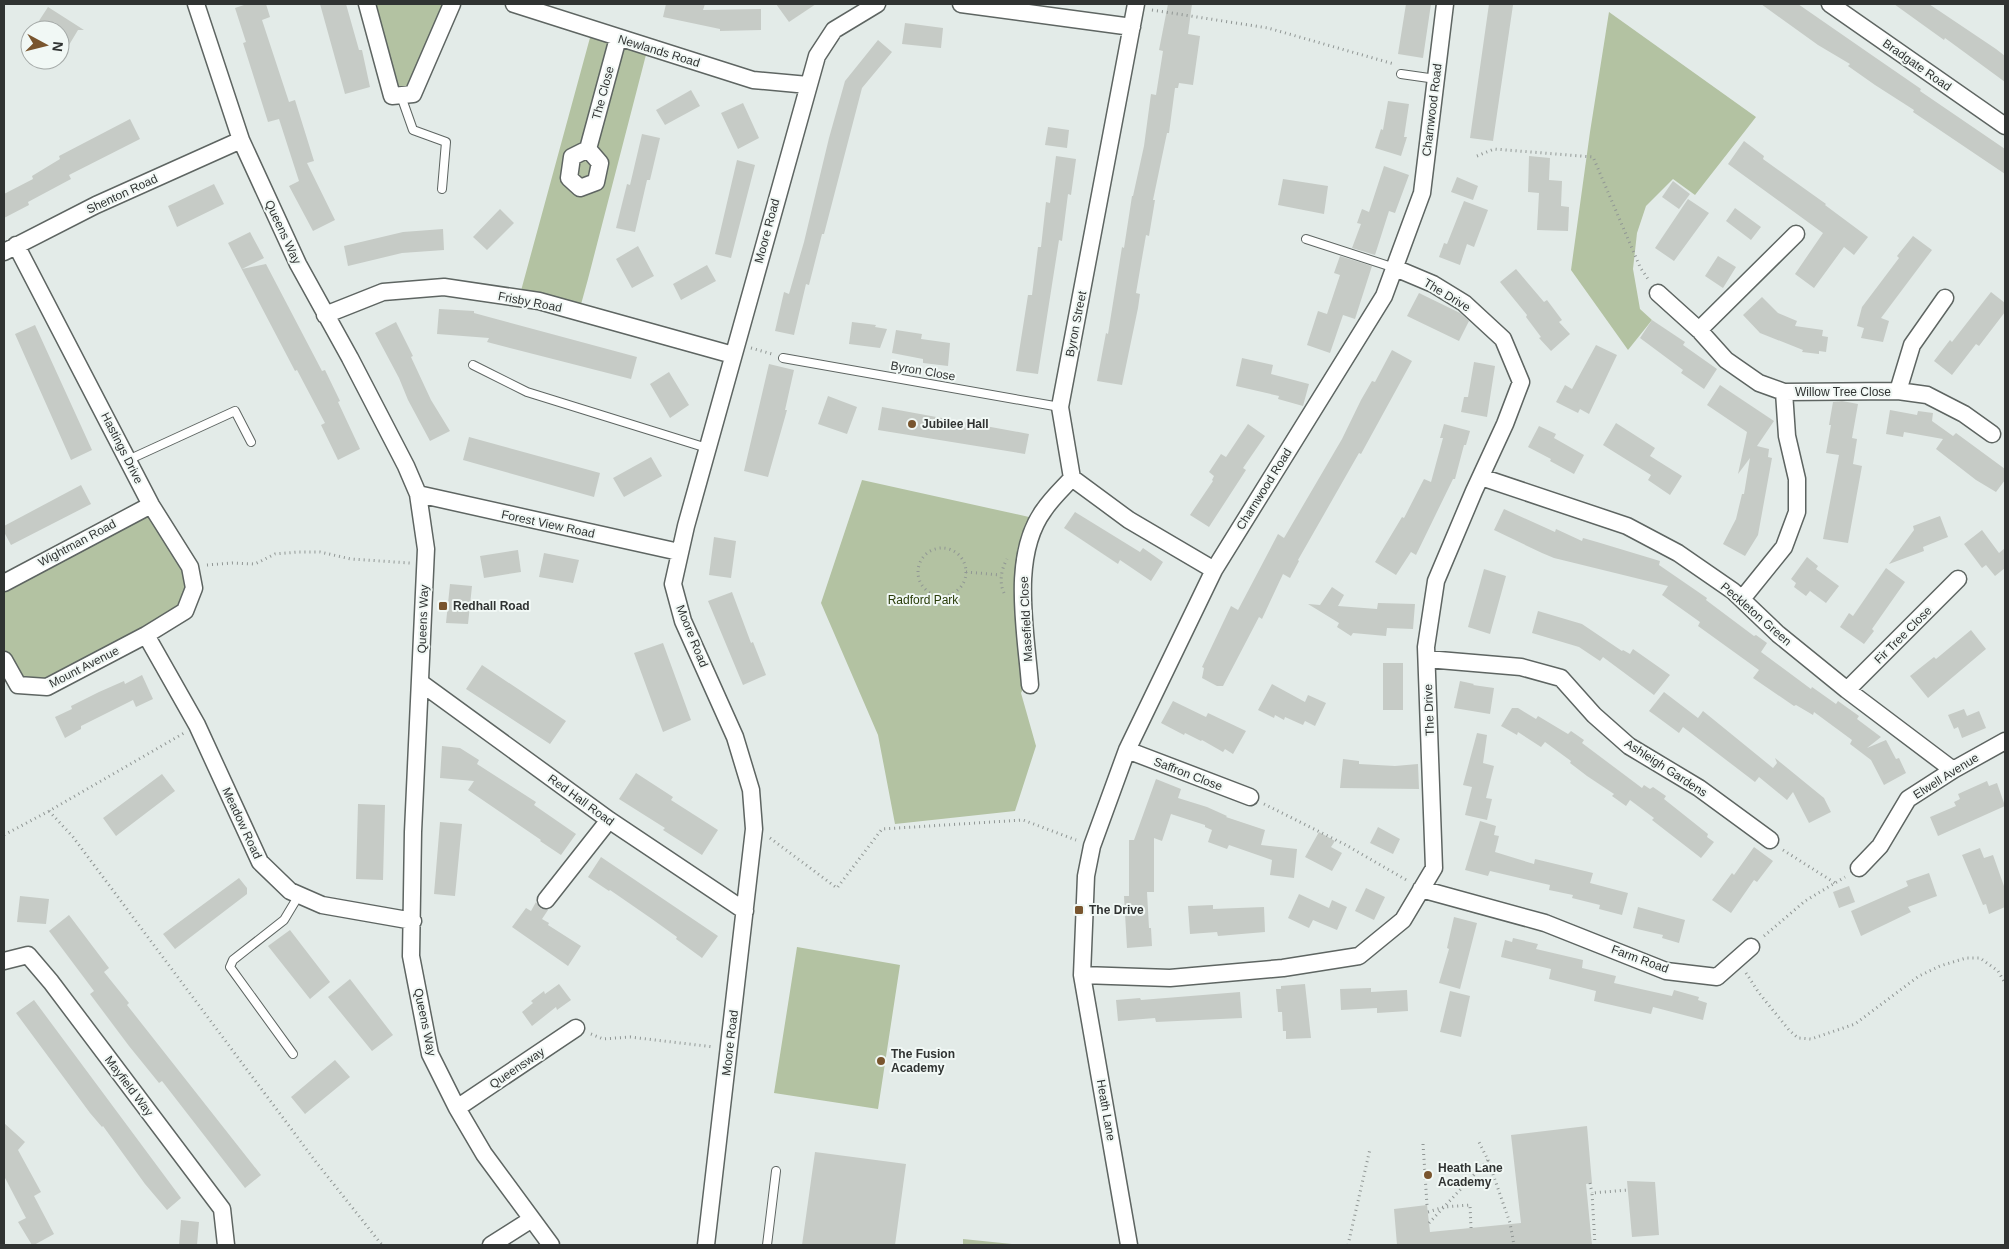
<svg xmlns="http://www.w3.org/2000/svg" width="2009" height="1249" font-family="Arial,sans-serif">
<style>
.green{fill:#b3c2a2}
.building{fill:#c6cbc6}
.lines{fill:none;stroke-linecap:round;stroke-linejoin:round}
.service-casing{stroke:#5e6562;stroke-width:10}
.minor-casing{stroke:#5e6562;stroke-width:19}
.path{stroke:#909694;stroke-width:3;stroke-dasharray:1 4;stroke-linecap:butt}
.service{stroke:#fff;stroke-width:8}
.minor{stroke:#fff;stroke-width:16}
.poi-dot{fill:#79552e;stroke:#f1f8f5;stroke-width:2}
.labels{text-anchor:middle;dominant-baseline:central;stroke-width:4;stroke-linejoin:round;paint-order:stroke}
.street-label{font-size:12px;fill:#303332;stroke:#f1f8f5}
.poi-label{font-size:12px;font-weight:bold;fill:#303332;stroke:#f1f8f5;text-anchor:start}
.park-label{font-size:12px;fill:#293c08;stroke:#f1f8f5}
</style>
<rect width="100%" height="100%" fill="#e3ebe8"/>
<path class="green" d="M363,4H452L413,94L392,96Z
M1609,12L1756,117L1695,195L1673,179L1646,206L1637,233L1633,269L1640,309L1652,320L1628,350L1571,270L1590,132Z
M591,34L648,47L588,279L580,308L519,298Z
M862,480L1029,517L1016,582L1024,687L1021,693L1036,746L1015,811L895,824L878,735L821,603Z
M151,505L190,567L185,611L47,687L18,685L4,660V584Z
M797,947L900,965L878,1109L774,1093Z
M963,1239L1012,1244V1245H963Z"/>
<path class="building" d="M247,4H266L270,17L262,20L289,102L295,100L314,161L307,163L335,220L313,231L289,186L299,181L279,119L268,122L243,43L246,42L235,8Z
M320,4H346L359,50H362L370,87L345,94Z
M666,4H705L703,10L761,9V30L720,31V29L663,17Z
M776,4H816L789,22Z
M1168,4H1192L1188,34L1200,36L1193,85L1179,83L1178,88H1175L1169,133H1167L1153,200H1155L1149,236L1146,235L1136,293L1140,294L1138,308L1122,385L1097,381L1106,333L1108,334L1122,247L1124,248L1132,196H1133L1144,146L1151,94L1156,95L1163,51L1159,50Z
M1406,4H1431L1423,58L1398,54Z
M1489,4L1513,5L1493,141L1470,138Z
M1761,4H1798L1876,58L1921,89L1920,91L2005,149V174L1913,112L1914,110L1875,85L1848,66L1850,64L1818,45Z
M1894,4H1929L1996,49L2005,56V82L1945,38L1944,40Z
M48,7L84,30H78L60,60V30H33Z
M905,23L943,28L941,48L902,44Z
M878,40L892,52L862,88L824,234H822L809,285L806,284L794,335L775,331L784,292L789,294L804,242L829,138L845,81Z
M691,90L700,106L665,125L656,110Z
M1388,101L1409,104L1404,137H1407L1401,156L1375,148L1381,129L1383,130Z
M743,103L759,138L738,149L721,113Z
M130,119L140,139L69,175L71,179L28,202L29,205L4,218V194L33,179L32,176L60,159L59,156Z
M1048,127L1069,130L1067,148L1045,145Z
M642,134L660,138L650,180H647L635,232L616,228L627,184L630,185Z
M1744,141L1764,156L1763,159L1826,204L1825,205L1868,237L1854,255L1844,247L1814,288L1795,274L1823,233L1728,164Z
M1056,156L1076,159L1071,195L1068,194L1062,241L1059,240L1038,374L1016,371L1028,295H1032L1038,247H1041L1046,202L1050,203Z
M1529,156L1550,158L1549,180L1562,181L1561,206L1569,207L1568,231L1537,230L1539,193L1528,192Z
M737,160L755,165L731,258L715,254Z
M1384,166L1409,175L1395,213L1389,211L1375,255L1352,248L1361,224L1357,223L1362,209L1369,212Z
M1457,177L1478,186L1473,200L1451,192Z
M1283,179L1328,186L1324,214L1278,205Z
M1673,181L1690,194L1679,209L1662,197Z
M214,184L224,204L177,227L168,206Z
M1688,199L1709,213L1674,261L1655,248Z
M1464,201L1488,210L1474,247L1467,244L1460,265L1439,257L1444,243L1447,244Z
M1735,208L1761,227L1751,240L1726,221Z
M500,209L514,223L487,250L473,237Z
M443,229L444,250L402,253L348,266L344,246L403,232Z
M250,232L264,258L242,269L266,264L322,371L325,370L340,401L338,402L360,449L338,460L321,425L325,423L297,370L295,371L228,243Z
M1913,236L1932,250L1881,318L1889,321L1883,342L1861,338L1864,328L1857,326L1862,307L1899,258L1897,256Z
M638,246L654,276L632,288L616,259Z
M1340,256L1372,266L1355,319L1343,315L1330,353L1307,345L1318,311L1327,314L1340,275L1334,273Z
M1718,256L1736,267L1723,288L1705,276Z
M707,265L716,281L681,300L673,284Z
M1516,269L1544,302L1547,300L1562,320L1559,322L1570,334L1551,351L1539,338L1541,337L1526,317L1527,315L1500,282Z
M1991,292L2005,303V312L1979,346L1976,344L1952,375L1934,361L1950,340L1952,342Z
M1419,293L1460,313L1469,321L1459,341L1407,316Z
M1762,297L1778,313L1797,321L1795,326L1823,330L1822,336L1828,337L1826,352L1819,351V354L1802,352L1803,350L1760,333L1743,315Z
M439,309L474,311V313L637,357L631,379L487,342L489,338L437,334Z
M1652,320L1685,342L1683,345L1717,369L1704,389L1681,373L1683,370L1640,338Z
M396,322L413,356L411,357L431,400L450,431L430,441L408,400L399,378L375,333Z
M852,322L876,325L875,327L887,329L880,348L849,344Z
M35,325L92,450L71,460L15,334Z
M896,330L922,334L921,339L950,343L948,366L923,363V359L892,353Z
M1596,345L1617,355L1589,414L1580,409L1578,413L1556,402L1565,385L1572,389Z
M1392,350L1412,361L1361,454L1359,453L1298,560L1299,561L1290,578L1283,574L1262,619L1259,617L1223,686H1217L1202,678L1204,668L1202,667L1231,606L1238,610L1278,534L1284,538L1342,439L1361,400L1372,381L1375,382Z
M1242,358L1273,365L1271,374L1309,384L1303,406L1278,399L1279,396L1236,386Z
M1474,362L1495,366L1487,417L1461,412L1464,397H1468Z
M769,364L794,370L785,410H787L768,477L744,471Z
M669,372L689,405L670,418L650,384Z
M1720,385L1774,421L1757,446L1769,449L1768,457L1772,458L1758,535L1745,556L1723,544L1736,519L1742,494H1744L1750,458L1738,474L1747,432L1707,405Z
M828,396L857,407L847,434L818,424Z
M1842,401L1858,404L1852,438L1857,439L1853,464L1862,466L1848,543L1823,539L1839,455L1826,453L1831,425H1829L1833,402Z
M882,407L1029,434L1025,454L878,430Z
M1890,410L1917,415L1918,411L1933,413L1932,421L1953,436L1956,433L2005,469V480L1996,492L1976,480L1936,449L1943,439L1904,432L1903,437L1886,434Z
M1616,423L1655,448L1650,456L1682,476L1670,495L1648,480L1651,475L1603,445Z
M1248,424L1265,436L1243,468L1246,470L1209,527L1190,515L1213,481L1212,480L1214,476L1209,472L1221,454L1226,457Z
M1444,424L1470,431L1466,445H1464L1455,479H1453L1416,555L1411,552L1396,575L1375,562L1402,517L1404,518L1424,479L1431,482L1443,438H1440Z
M1539,426L1556,434L1554,438L1584,455L1574,474L1550,461L1551,459L1528,447Z
M469,437L600,473L594,497L463,460Z
M651,457L662,476L624,497L613,478Z
M81,485L91,504L11,545L4,532V526Z
M1504,509L1555,532L1556,529L1582,541L1583,538L1597,542L1660,561L1659,565L1707,598L1706,600L1754,636L1756,635L1767,643L1761,652L1811,689L1812,687L1836,704L1838,701L1859,716L1857,719L1881,737L1867,748L1886,740L1896,759L1899,758L1906,773L1884,785L1871,760L1850,744L1852,740L1814,712L1813,715L1796,705L1794,706L1753,678L1759,670L1698,626L1700,622L1662,595L1668,586L1554,558L1542,553L1494,530Z
M1075,512L1140,552L1143,548L1163,562L1151,581L1120,560L1118,564L1064,528Z
M1940,516L1948,537L1923,547L1924,551L1889,564L1914,530L1913,526Z
M1982,530L1999,553L2005,548V568L1995,576L1986,565L1982,568L1964,544Z
M714,537L736,541L731,578L709,575Z
M518,550L521,572L484,578L480,556Z
M544,553L579,560L573,583L539,577Z
M1807,557L1818,566L1816,569L1839,586L1826,603L1810,591L1806,596L1794,587L1796,583L1791,579Z
M1886,568L1905,582L1872,629L1874,631L1864,644L1840,627L1849,613L1853,616Z
M1484,569L1506,576L1490,634L1468,627Z
M450,584L472,586L468,624L446,623Z
M1332,587L1344,595L1338,606L1377,609L1378,603L1415,604L1413,629L1387,628L1386,636L1353,633L1351,636L1337,627L1339,623L1308,604L1320,605Z
M732,592L751,643L753,642L766,675L743,685L708,601Z
M1538,611L1582,624L1622,651L1623,650L1630,654L1633,649L1670,675L1654,695L1603,657L1600,661L1579,647L1532,633Z
M1971,630L1986,649L1928,698L1910,676L1934,657L1936,659Z
M663,643L691,720L663,732L634,653Z
M1383,663H1403V710H1383Z
M482,665L566,721L550,744L466,689Z
M142,675L153,699L136,707L133,700L81,726V729L65,738L55,717L72,709L71,706L99,692L124,681L125,684Z
M1460,681L1474,684L1473,685L1494,688L1490,714L1454,708Z
M1272,684L1305,702L1308,695L1326,703L1315,726L1305,721L1303,725L1285,717L1284,720L1275,715L1274,718L1258,710Z
M1664,692L1698,718L1703,711L1773,768L1777,763L1775,758L1824,798L1831,812L1809,823L1793,792L1787,800L1759,777L1755,782L1683,727L1679,733L1656,716L1649,711Z
M1173,701L1206,717L1208,713L1246,731L1233,754L1225,749L1223,752L1202,740L1201,741L1185,733L1184,735L1161,723Z
M1512,708H1518L1536,719L1538,716L1568,734L1571,731L1584,740L1582,743L1642,788L1644,785L1650,789L1653,787L1666,796L1664,799L1708,834L1707,837L1714,842L1701,858L1652,820L1654,818L1630,800L1626,806L1612,796L1614,794L1587,776L1570,763L1571,761L1545,742L1541,747L1518,732L1517,735L1501,726Z
M1964,709L1967,716L1979,711L1986,728L1962,738L1958,727L1954,729L1948,715Z
M1477,733L1487,735L1483,763L1494,766L1486,798L1492,799L1487,820L1465,815L1472,787L1463,785Z
M442,746L460,748L479,760L477,764L536,802L534,805L576,834L561,855L540,841L541,840L468,790L474,781L440,778Z
M1343,759L1359,761V764L1395,766L1418,764L1419,789L1340,788Z
M636,773L673,797L671,800L718,830L702,855L663,830L665,828L619,799Z
M162,774L175,791L116,836L103,818Z
M1156,779L1181,789L1178,798L1207,807L1227,816L1226,817L1265,830L1261,845L1297,849L1294,878L1270,875L1272,860L1229,845L1227,849L1208,842L1212,830L1205,827V825L1171,814L1162,841L1154,838V892H1147L1149,928H1151L1152,946L1127,948L1124,896H1129V840H1134Z
M1987,781L1989,786L1997,783L2005,806L1938,836L1930,817L1956,806L1954,802L1960,799L1958,794Z
M358,804L385,805L383,880L356,879Z
M1480,821L1496,826L1494,835L1499,836L1495,852L1534,864L1535,859L1593,873L1590,883L1628,893L1622,915L1599,909L1600,905L1572,898L1573,895L1549,890L1550,885L1490,871L1488,876L1465,870Z
M440,822L462,824L455,896L434,894Z
M1378,827L1400,839L1393,854L1370,843Z
M1319,832L1335,841L1331,847L1342,853L1332,871L1305,857Z
M1754,847L1773,861L1757,882L1754,880L1731,913L1712,900L1732,873L1734,875Z
M1980,848L1984,858L1993,855L2005,889V907L1989,914L1986,904L1983,905L1962,855Z
M601,857L718,936L702,958L676,939L677,937L652,919L610,890L609,891L588,877Z
M1929,873L1937,896L1908,907L1911,912L1861,936L1851,911L1908,886L1906,881Z
M239,878L247,888V894L175,949L163,934Z
M1849,886L1855,902L1839,908L1833,892Z
M1366,888L1385,897L1374,920L1355,911Z
M1299,894L1329,908L1332,900L1347,907L1337,930L1313,920L1309,928L1288,918Z
M20,896L49,899L46,924L17,922Z
M536,902L540,908L548,910L542,919L549,923L548,925L581,946L568,966L512,927L526,908L531,911Z
M1213,905V909L1264,907L1265,932L1218,936L1217,932L1190,934L1188,906Z
M1638,907L1685,920L1679,943L1662,938L1663,935L1633,928Z
M69,915L109,968L104,972L129,1003L127,1005L261,1175L245,1188L162,1081L159,1083L129,1046L90,994L94,991L49,931Z
M1454,917L1477,923L1460,989L1439,983L1449,949L1447,948Z
M290,930L330,982L310,999L268,946Z
M1513,938L1538,944L1536,949L1583,960L1582,968L1616,976L1614,983L1672,996L1674,990L1699,997L1698,1000L1707,1003L1703,1020L1653,1007L1651,1014L1594,1001L1596,991L1549,979L1551,969L1501,957L1505,940L1512,942Z
M350,979L393,1035L372,1051L328,997Z
M559,984L571,1000L557,1010L556,1007L532,1026L522,1012L533,1003L531,1001L544,991L545,994Z
M1305,984L1311,1038L1286,1039V1031H1283L1282,1012H1278L1276,989H1281V986Z
M1371,988V992L1407,990L1408,1011L1377,1013V1008L1341,1010L1340,989Z
M1450,991L1470,996L1461,1037L1440,1032Z
M1240,992L1242,1018L1156,1022L1155,1018L1118,1021L1116,1000L1140,998L1141,1000Z
M34,1000L181,1198L167,1210L145,1184L103,1126L102,1127L90,1113L16,1013Z
M335,1060L350,1077L305,1114L291,1097Z
M4,1123L25,1142L18,1150L41,1192L34,1196L54,1234L34,1245H32L18,1222L26,1218L4,1176Z
M1587,1126L1592,1183L1586,1184L1592,1245H1397L1394,1209L1427,1205L1430,1232L1521,1223L1511,1135Z
M815,1152L906,1164L895,1245H802Z
M1627,1181L1655,1182L1659,1235L1632,1237Z
M181,1220L199,1222L197,1245H179Z"/>
<g class="lines">
<defs>
<path id="service" d="M1401,74L1436,79
M401,96L413,130L446,142L442,189
M1306,239L1395,268
M783,358L1060,407
M473,365L527,392L707,448
M128,460L235,411L251,442
M293,1054L230,967L233,960L284,920L299,895
M767,1245L776,1171"/>
<path id="minor" d="M196,4L241,140L298,264L350,358L406,466L418,494L426,549L413,832L411,956L430,1054L457,1108L484,1154L551,1245
M367,4L392,96L413,94L452,4
M514,4L753,80L808,85
M961,4L1132,27
M1136,4L1060,407L1072,478L1129,520L1214,570
M1830,4L2005,126
M588,149L572,157L569,178L580,188L596,182L600,163L588,149L618,38
M4,252L96,205L241,140
M1658,293L1699,330L1726,360L1759,383L1784,392L1898,391L1927,395L1964,414L1992,434
M325,315L383,292L444,287L539,301L733,355
M1699,330L1796,234
M1898,391L1912,345L1945,298
M1481,477L1627,526L1678,553L1733,591L1778,634L1847,690L1953,770
M418,494L679,552
M4,583L151,505
M1742,599L1784,547L1797,512V479L1787,436L1784,392
M146,635L197,725L260,862L290,891L322,905L413,921
M1427,659L1521,667L1561,678L1594,715L1629,746L1699,788L1770,840
M4,660L18,685L47,687L146,635L185,611L194,588L190,567L151,505L16,245
M421,683L609,820L745,911
M1030,685C1026,631 1010,556 1044,510C1052,498 1063,488 1072,478
M1847,690L1958,579
M1127,750L1250,797
M1859,868L1880,846L1908,799L1953,770L2005,741
M1421,889L1545,923L1666,971L1717,977L1751,947
M546,900L609,820
M4,961L28,955L51,982L222,1209L226,1245
M1082,975L1170,978L1283,968L1359,956L1403,920L1434,868L1426,647L1436,581L1474,491L1505,424L1521,382L1503,339L1464,303L1433,284L1395,268
M457,1108L576,1028
M491,1245L532,1219
M706,1245L754,829L751,790L735,737L683,621L673,584L686,526L817,56L834,30L877,4
M1129,1245L1082,975L1086,876L1092,846L1127,750L1214,570L1384,296L1422,193L1445,4"/>
</defs>
<use href="#service" class="service-casing"/>
<use href="#minor" class="minor-casing"/>
<path class="path" d="M1152,10L1268,28L1394,64
M1477,156L1494,149L1593,157L1640,267L1648,279
M751,348L772,354
M918 572a24 24 0 1 1 48 0a24 24 0 1 1-48 0Z
M207,565L232,563L255,564L275,554L298,552H320L351,559L410,563
M966,572L1001,575
M1004,593C999,582 1001,570 1007,559
M1264,804L1346,845L1408,881
M49,811L73,837L316,1162L382,1245
M4,835L49,811L184,733
M770,838L837,888L882,829L1023,820L1076,840
M1783,850L1835,883
M1764,936L1805,901L1845,877
M1746,973L1759,993L1789,1030L1798,1038L1811,1039L1855,1024L1919,976L1940,966L1966,958H1980L1998,971L2005,983
M591,1034L603,1039L630,1037L714,1047
M1423,1144L1427,1205
M1488,1160L1510,1223L1514,1245
M1590,1183L1592,1193
M1428,1212L1444,1207L1470,1205L1471,1228
M1429,1223L1488,1160L1478,1140
M1348,1245L1370,1149
M1595,1245L1592,1193L1628,1190"/>
<use href="#service" class="service"/>
<use href="#minor" class="minor"/>
</g>
<g class="poi-dot">
<circle cx="912" cy="424" r="5"/>
<rect x="438" y="601" width="10" height="10" rx="2.5"/>
<rect x="1074" y="905" width="10" height="10" rx="2.5"/>
<circle cx="881" cy="1061" r="5"/>
<circle cx="1428" cy="1175" r="5"/>
</g>
<g class="labels">
<g class="street-label">
<text transform="translate(659 51) rotate(17)">Newlands Road</text>
<text transform="translate(1917 65) rotate(35)">Bradgate Road</text>
<text transform="translate(603 93) rotate(-75)">The Close</text>
<text transform="translate(1432 110) rotate(-83)">Charnwood Road</text>
<text transform="translate(122 194) rotate(-25)">Shenton Road</text>
<text transform="translate(767 231) rotate(-75)">Moore Road</text>
<text transform="translate(283 232) rotate(65)">Queens Way</text>
<text transform="translate(1447 295) rotate(31)">The Drive</text>
<text transform="translate(530 302) rotate(11)">Frisby Road</text>
<text transform="translate(1076 324) rotate(-79)">Byron Street</text>
<text transform="translate(923 371) rotate(10)">Byron Close</text>
<text x="1843" y="392">Willow Tree Close</text>
<text transform="translate(122 448) rotate(63)">Hastings Drive</text>
<text transform="translate(1264 489) rotate(-58)">Charnwood Road</text>
<text transform="translate(548 524) rotate(12)">Forest View Road</text>
<text transform="translate(77 543) rotate(-28)">Wightman Road</text>
<text transform="translate(1756 614) rotate(41)">Peckleton Green</text>
<text transform="translate(423 619) rotate(-88)">Queens Way</text>
<text transform="translate(1026 619) rotate(-93)">Masefield Close</text>
<text transform="translate(1903 635) rotate(-45)">Fir Tree Close</text>
<text transform="translate(692 636) rotate(68)">Moore Road</text>
<text transform="translate(84 667) rotate(-27)">Mount Avenue</text>
<text transform="translate(1429 710) rotate(-92)">The Drive</text>
<text transform="translate(1666 768) rotate(33)">Ashleigh Gardens</text>
<text transform="translate(1188 774) rotate(21)">Saffron Close</text>
<text transform="translate(1946 776) rotate(-32)">Elwell Avenue</text>
<text transform="translate(581 800) rotate(36)">Red Hall Road</text>
<text transform="translate(242 823) rotate(65)">Meadow Road</text>
<text transform="translate(1640 959) rotate(20)">Farm Road</text>
<text transform="translate(425 1022) rotate(78)">Queens Way</text>
<text transform="translate(730 1043) rotate(-83)">Moore Road</text>
<text transform="translate(517 1068) rotate(-34)">Queensway</text>
<text transform="translate(129 1086) rotate(53)">Mayfield Way</text>
<text transform="translate(1106 1110) rotate(80)">Heath Lane</text>
</g>
<g class="poi-label">
<text x="922" y="424">Jubilee Hall</text>
<text x="453" y="606">Redhall Road</text>
<text x="1089" y="910">The Drive</text>
<text x="891" y="1054">The Fusion<tspan x="891" dy="14">Academy</tspan></text>
<text x="1438" y="1168">Heath Lane<tspan x="1438" dy="14">Academy</tspan></text>
</g>
<g class="park-label">
<text x="923" y="600">Radford Park</text>
</g>
</g>
<rect width="2009" height="1249" fill="none" stroke="#303332" stroke-width="10"/>
<g transform="translate(45 45) rotate(97)"><circle r="24" fill="#f1f8f5" stroke="#a4a9a7"/>
<path d="M0-4L9 19L0 12L-9 19Z" fill="#79552e"/>
<text y="-8" font-size="14" font-weight="bold" text-anchor="middle" fill="#303332">N</text>
</g>
</svg>
